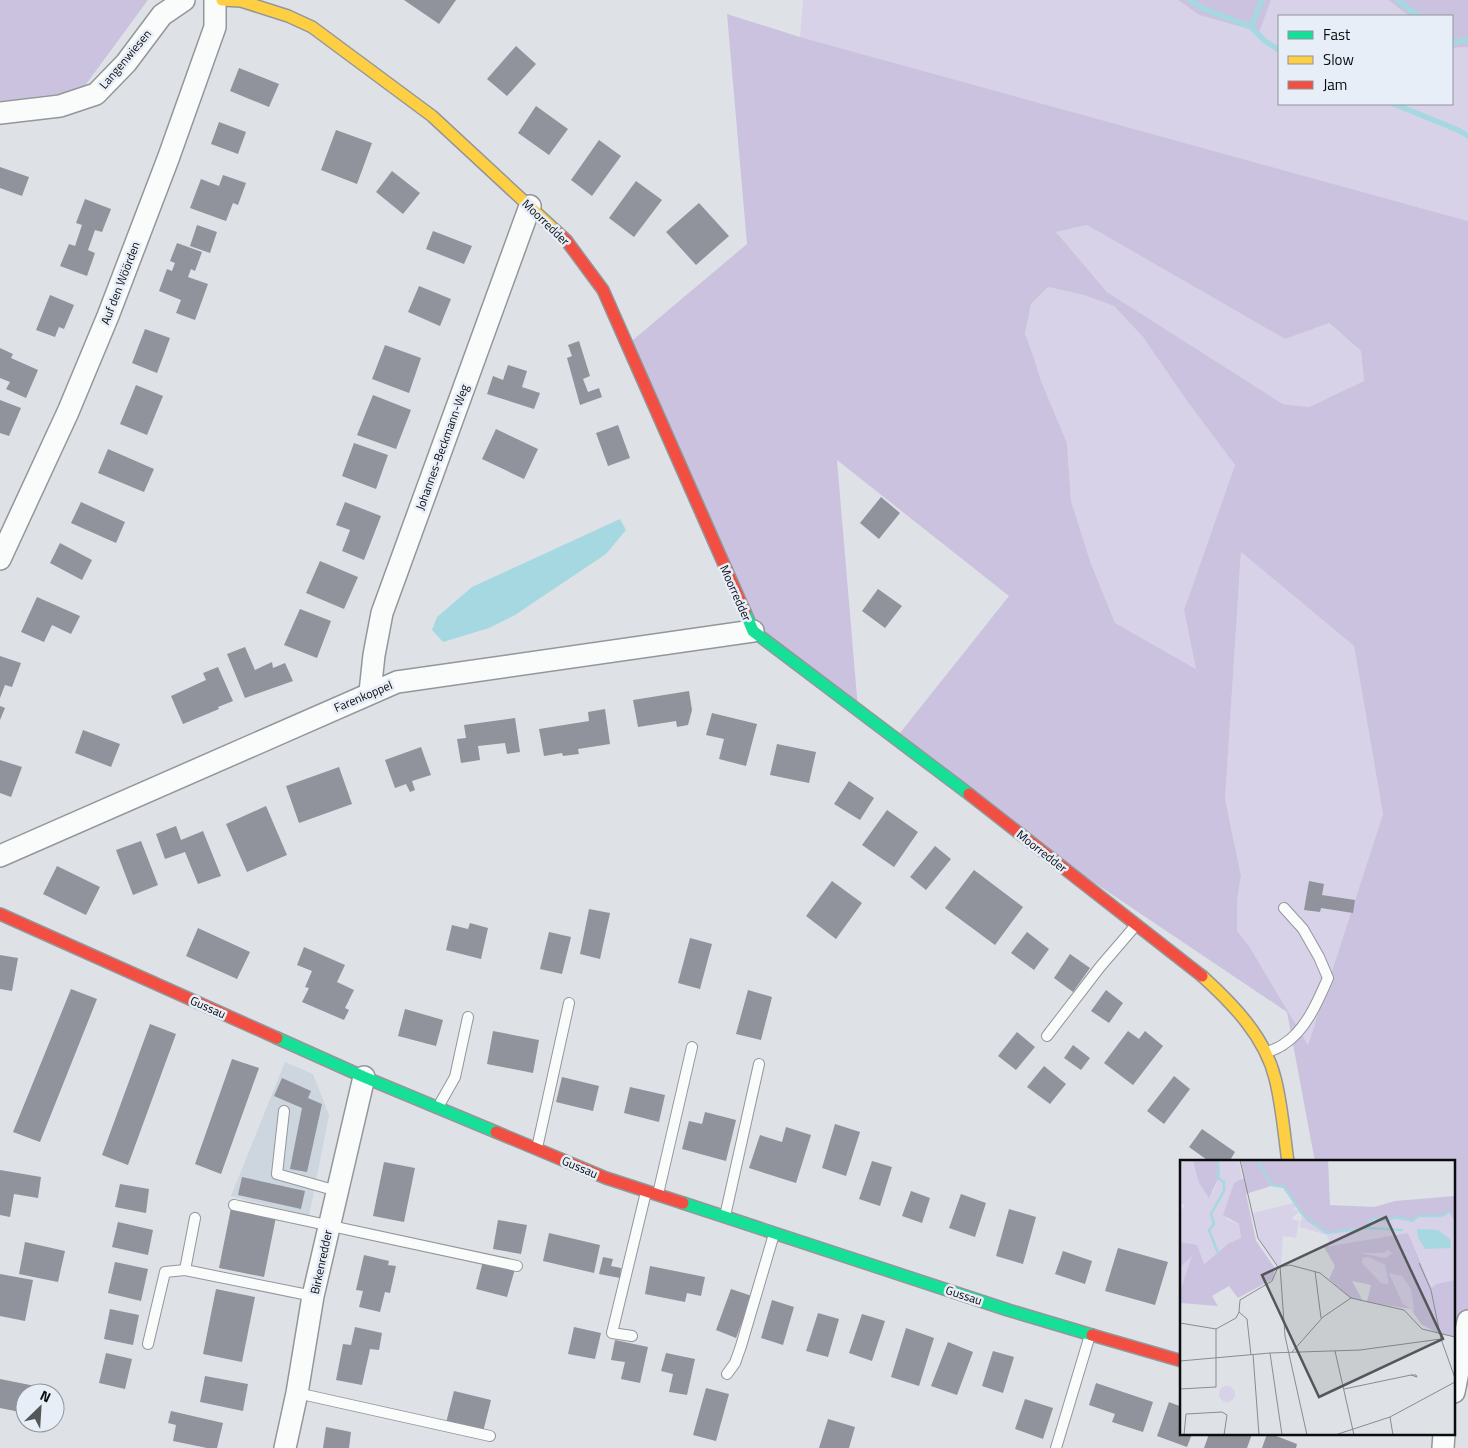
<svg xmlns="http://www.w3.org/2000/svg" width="1468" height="1448" font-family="'Titillium Web',sans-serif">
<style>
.built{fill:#cdd5de}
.green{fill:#d7d2e8}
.forest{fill:#cbc2df;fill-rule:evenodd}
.water{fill:#a6d8e2}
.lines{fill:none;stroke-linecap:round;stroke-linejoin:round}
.stream{stroke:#a6d8e2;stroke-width:5.5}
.building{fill:#90929c}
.lane-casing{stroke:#93969a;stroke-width:12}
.street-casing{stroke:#93969a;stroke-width:24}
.fast-casing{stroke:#93969a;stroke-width:14}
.slow-casing{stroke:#93969a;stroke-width:14}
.jam-casing{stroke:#93969a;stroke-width:14}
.lane{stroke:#fafbfb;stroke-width:10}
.street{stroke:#fafbfb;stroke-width:21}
.fast{stroke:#16e098;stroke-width:11}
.slow{stroke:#ffcf43;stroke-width:11}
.jam{stroke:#f24e42;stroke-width:11}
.labels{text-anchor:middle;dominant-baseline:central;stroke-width:5;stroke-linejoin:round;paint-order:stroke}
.street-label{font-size:12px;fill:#0a0c0f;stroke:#e7eef7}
.inset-river{fill:none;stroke:#a6d8e2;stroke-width:2.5}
.inset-road{fill:none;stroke:#898c90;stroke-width:1}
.view{fill:#54575a;fill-opacity:0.15;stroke:#54575a;stroke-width:2.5}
.inset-edge{fill:none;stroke:#0a0c0f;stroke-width:2.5}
</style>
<rect width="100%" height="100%" fill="#dee2e6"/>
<path class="built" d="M285,1062L313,1074L329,1115L309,1216L231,1196Z"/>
<path class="green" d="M803,0H1178L1199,15L1258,32L1271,0H1388L1409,16H1279V104H1452V48L1468,47V221L800,37Z
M1087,225L1285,339L1328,323L1361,351L1364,381L1309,407L1283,404L1107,292L1056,232Z
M1048,287L1084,295L1114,306L1143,337L1187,401L1235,465L1184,610L1196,669L1115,623L1090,561L1071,501L1067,443L1041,381L1033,355L1025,334L1031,304Z
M1241,552L1354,646L1383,814L1308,1045L1249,946L1237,931V901L1241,876L1225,799Z"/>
<path class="forest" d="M0,0H148L81,91L0,101Z
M1178,0H1271L1259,32L1199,15Z
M1388,0H1468V47L1452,48V16H1409Z
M727,14L800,37L1468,221V1387L1454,1375V1162H1315L1287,1012L1019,832L896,738L1009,596L837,460L858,709L753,631L627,345L747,244ZM1087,225L1285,339L1329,323L1361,351L1364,381L1309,407L1283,404L1107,292L1056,232ZM1048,287L1084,295L1114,306L1143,337L1187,401L1235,465L1184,610L1196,669L1115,623L1090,561L1071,501L1067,443L1041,381L1033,355L1025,334L1031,304ZM1241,552L1354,646L1383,814L1308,1045L1249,946L1237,931V901L1241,876L1225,799Z"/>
<path class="water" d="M620,519L626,530L606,554L515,615L489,628L443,642L432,630L437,617L472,587Z"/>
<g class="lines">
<path class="stream" d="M1190,0L1202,8L1251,27L1262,0
M1398,0L1418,16
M1251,27L1265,41L1279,50
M1452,42L1468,40
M1394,104L1458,130L1468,136"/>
</g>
<path class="building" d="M404,0H456L439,24Z
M516,46L536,64L507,96L487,79Z
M239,68L279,84L269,107L230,91Z
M536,106L568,129L549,155L518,133Z
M219,122L246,132L238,154L211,144Z
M336,130L372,143L357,184L321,170Z
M599,140L621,156L592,196L571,180Z
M0,167L29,177L22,196L0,188Z
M392,171L420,193L403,214L376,192Z
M223,175L246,183L238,205L233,203L226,221L190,208L201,179L219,186Z
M636,181L662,200L634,237L609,218Z
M85,199L111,209L102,232L95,230L88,250L95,253L87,276L60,266L69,244L75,246L82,225L76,223Z
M699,203L729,236L696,265L666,232Z
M197,225L217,232L210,253L190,246Z
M433,231L472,246L464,264L426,249Z
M177,243L202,252L195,271L191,269L188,277L208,284L195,320L176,313L181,300L159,291L167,269L172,271L175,263L170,261Z
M419,286L451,299L440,326L408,312Z
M50,295L74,305L64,329L59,327L55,337L36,330Z
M145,329L170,338L157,373L132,363Z
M579,341L590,376L583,379L588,392L599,388L602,397L580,405L567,358L572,356L568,345Z
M385,345L421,358L409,393L372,379Z
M0,348L13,354L11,358L38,370L26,398L6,389L10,382L0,378Z
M508,365L527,371L522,387L540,393L534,409L487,394L493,376L503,380Z
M136,385L163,396L147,435L120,424Z
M373,395L411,410L396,449L357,435Z
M0,400L21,408L9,436L0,433Z
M618,425L630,458L608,466L596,433Z
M496,429L538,449L524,479L482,459Z
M354,443L388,455L376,489L342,476Z
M108,449L154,469L144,492L98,473Z
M881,497L900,513L879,539L860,523Z
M81,502L125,522L116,543L71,523Z
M345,502L381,516L364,560L342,551L350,530L336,525Z
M60,543L92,560L82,580L50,563Z
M320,561L358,577L344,609L306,593Z
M878,589L902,606L885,628L862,611Z
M37,597L80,616L71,634L52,625L44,642L21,632Z
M300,609L331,621L317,658L284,645Z
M245,647L255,670L272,662L273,668L285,663L293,681L245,698L227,654Z
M0,656L21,663L12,687L5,685L0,698Z
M218,667L233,701L218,707L219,709L183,724L171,696L206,680L203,673Z
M689,691L692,710L688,725L677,727L676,721L638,727L633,700Z
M0,706L5,708L0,720Z
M605,709L610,744L578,749L579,754L563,756L562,753L544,756L539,729L589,721L588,712Z
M712,713L757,724L746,766L719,759L724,739L706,735Z
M515,718L520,752L507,754L505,743L478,746L480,760L461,763L457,739L466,738L464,725Z
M83,730L120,744L111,767L75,753Z
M777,744L816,752L809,783L770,775Z
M421,747L431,775L412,781L415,790L410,792L406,784L395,788L385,760Z
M0,760L22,767L11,797L0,793Z
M339,767L352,804L299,823L286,786Z
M849,781L874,798L860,820L834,804Z
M266,806L287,855L247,872L226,824Z
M887,810L918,832L894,867L862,845Z
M176,826L181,840L203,831L221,876L198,884L185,852L165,859L156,834Z
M141,841L158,885L133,895L116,850Z
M935,846L951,859L926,890L910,877Z
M57,866L100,887L86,915L43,894Z
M974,870L1023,907L995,945L945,908Z
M832,881L862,903L836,939L806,916Z
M1309,881L1324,884L1322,895L1355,900L1353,913L1321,908L1320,912L1304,910Z
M589,909L610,913L600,959L580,954Z
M470,923L488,928L481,959L446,950L452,925L468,929Z
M198,928L250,952L237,979L186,956Z
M549,932L571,937L562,974L540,969Z
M1027,932L1049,949L1034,970L1011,953Z
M690,938L712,944L700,989L678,983Z
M304,947L345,965L337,982L354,990L345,1008L349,1010L344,1020L302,1002L309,988L305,987L312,971L297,965Z
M1070,954L1090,968L1073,992L1054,978Z
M0,955L18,958L12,991L0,989Z
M71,989L97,999L40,1142L13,1132Z
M748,990L772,997L761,1040L736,1034Z
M1106,990L1123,1003L1109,1023L1091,1011Z
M405,1009L443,1020L436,1046L398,1036Z
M150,1024L176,1034L128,1165L102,1155Z
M493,1031L539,1040L533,1073L487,1064Z
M1128,1031L1139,1039L1145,1031L1163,1046L1133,1085L1104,1063Z
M1017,1032L1035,1047L1016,1070L998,1056Z
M1073,1045L1090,1058L1081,1070L1064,1058Z
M232,1059L259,1068L221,1174L195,1164Z
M1044,1066L1066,1084L1050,1104L1027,1087Z
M1174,1076L1190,1089L1164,1124L1147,1111Z
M562,1077L599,1086L593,1111L556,1102Z
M282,1078L311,1091L308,1098L322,1104L307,1172L290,1169L302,1108L274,1096Z
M630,1087L665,1095L659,1122L624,1113Z
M705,1112L736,1120L726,1161L682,1149L689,1121L702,1124Z
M835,1124L860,1132L846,1176L822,1168Z
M786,1127L811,1135L796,1183L749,1168L760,1135L782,1142Z
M1202,1129L1235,1152L1229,1162H1210L1189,1147Z
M872,1161L892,1167L880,1206L859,1199Z
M384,1162L415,1168L404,1222L373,1216Z
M0,1170L41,1177L38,1198L14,1194L10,1217L0,1215Z
M242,1177L305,1191L301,1209L238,1195Z
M120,1184L149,1189L146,1213L115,1207Z
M911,1191L930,1198L922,1223L902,1216Z
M961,1194L986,1203L975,1237L949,1228Z
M231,1208L276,1217L264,1277L219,1268Z
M1009,1209L1036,1217L1023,1264L996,1256Z
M498,1220L527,1225L521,1254L493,1249Z
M118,1222L153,1230L148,1255L112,1247Z
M549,1233L600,1245L594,1273L543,1261Z
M25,1242L65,1251L58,1282L19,1274Z
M1118,1248L1168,1262L1155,1305L1105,1291Z
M1063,1251L1092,1261L1085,1284L1055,1274Z
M364,1255L389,1261L388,1265L396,1266L390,1293L385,1292L380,1312L359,1307L363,1291L356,1290Z
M603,1257L613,1259L611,1266L621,1268L620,1278L599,1274Z
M483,1261L515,1269L507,1297L476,1289Z
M115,1262L148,1269L141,1301L108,1293Z
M650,1266L705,1277L701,1296L687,1293L685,1302L645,1294Z
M0,1274L33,1280L25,1321L0,1316Z
M216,1289L255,1297L242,1362L203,1354Z
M731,1289L752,1296L736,1338L716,1330Z
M772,1300L794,1307L783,1345L761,1338Z
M110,1309L139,1315L133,1345L104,1339Z
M818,1313L839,1319L828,1357L806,1351Z
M862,1314L885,1321L872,1361L849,1353Z
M355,1327L382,1333L379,1350L370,1349L362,1385L336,1380L343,1344L351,1345Z
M574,1327L601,1333L595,1359L568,1354Z
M906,1328L934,1338L919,1386L891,1377Z
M615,1340L648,1347L640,1383L621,1379L625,1362L611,1360Z
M948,1342L973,1352L957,1395L931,1386Z
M993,1351L1014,1357L1003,1393L982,1386Z
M106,1353L132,1359L125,1389L99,1383Z
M666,1353L695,1359L687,1395L669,1392L673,1374L661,1371Z
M205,1376L248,1384L243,1411L200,1402Z
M0,1379L45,1388L44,1393H25V1413L0,1408Z
M1096,1383L1153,1402L1143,1432L1112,1422L1115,1414L1089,1405Z
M706,1388L729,1394L716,1441L693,1435Z
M454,1391L491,1400L483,1432L446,1423Z
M1025,1399L1053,1408L1043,1439L1015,1429Z
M1169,1402L1182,1407V1434H1192L1187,1447L1157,1436Z
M171,1411L223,1423L217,1448H207L173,1441L176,1425L168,1423Z
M828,1419L855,1427L849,1448H819Z
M326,1427L351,1432L349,1448H323Z
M1209,1434H1252L1247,1448H1204Z
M1267,1434H1271L1297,1444L1296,1448H1262Z"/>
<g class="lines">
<defs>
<path id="lane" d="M1047,1036L1100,967L1136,925
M1266,1053C1272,1050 1279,1048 1284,1044C1306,1030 1318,1001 1328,978L1319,957L1303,929L1284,908
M438,1107L455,1077L468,1017
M284,1111L277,1174L337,1191
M537,1148L569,1003
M658,1194L692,1047
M234,1205L517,1266
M725,1216L759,1064
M195,1218L185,1270L313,1296
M632,1336L612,1333L646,1192
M148,1344L165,1272L185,1270
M727,1374L735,1363L741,1346L774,1234
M297,1393L490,1436
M1056,1448L1090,1335"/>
<path id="street" d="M0,113L60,106L96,94L126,63L162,15L184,0
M0,559L68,412L108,316L168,159L215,27V0
M370,692L374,655L382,613L530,206
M0,856L397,682L753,631
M1454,1392L1468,1321
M285,1448L297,1393L313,1296L364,1077
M1443,1448L1444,1434"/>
<path id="fast" d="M745,612L753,631L969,794
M277,1038L364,1077L496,1132
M683,1203L1008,1310L1092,1335"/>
<path id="slow" d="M222,0L241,1L288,16L312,27L432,116L556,231
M1202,976C1233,1004 1265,1037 1275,1078C1282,1105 1284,1134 1288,1162"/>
<path id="jam" d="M556,231L566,240L603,290L745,612
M969,794L1202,976
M0,914L277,1038
M496,1132L606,1178L683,1203
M1092,1335L1182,1361"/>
</defs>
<use href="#lane" class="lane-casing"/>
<use href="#street" class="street-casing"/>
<use href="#fast" class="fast-casing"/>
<use href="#slow" class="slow-casing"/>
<use href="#jam" class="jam-casing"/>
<use href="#lane" class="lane"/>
<use href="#street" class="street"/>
<use href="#fast" class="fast"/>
<use href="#slow" class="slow"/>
<use href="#jam" class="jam"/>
</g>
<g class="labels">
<g class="street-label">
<text transform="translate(125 59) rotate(-50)">Langenwiesen</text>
<text transform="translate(546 222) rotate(44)">Moorredder</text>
<text transform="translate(120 283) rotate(-69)">Auf den Wöörden</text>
<text transform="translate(442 447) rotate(-70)">Johannes-Beckmann-Weg</text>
<text transform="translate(736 593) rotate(66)">Moorredder</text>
<text transform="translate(363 696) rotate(-23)">Farenkoppel</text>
<text transform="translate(1042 851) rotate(38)">Moorredder</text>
<text transform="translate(208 1007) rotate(24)">Gussau</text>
<text transform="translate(580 1167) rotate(23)">Gussau</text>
<text transform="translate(321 1262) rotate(-78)">Birkenredder</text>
<text transform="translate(964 1295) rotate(18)">Gussau</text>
</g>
</g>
<g transform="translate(1180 1160)">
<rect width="275" height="275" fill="#dee2e6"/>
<path d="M10,0H15L19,23L33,33L39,17L37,0H59L62,20L54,24L44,53L48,60L59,64L61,78L49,83L23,104L17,85L0,82V51L5,46L0,42V2ZM114,43L116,47L111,52L116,49L119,52L111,59L119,61L116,78L103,76L101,104L97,106L80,80L73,53ZM270,52L275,62V120L256,124L253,128L228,73L151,86L147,75L120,67L122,54L147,74L190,68L189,63L195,59L206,62L214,57L229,62L238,57H261ZM207,90L212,93L206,98L181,93H204ZM11,95V101L0,131V107ZM188,97L205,105L210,124L201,123L182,103V98ZM209,112L222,116L231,129L234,151L223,144ZM39 234a8 8 0 1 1 16 0a8 8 0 1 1-16 0Z" fill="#d7d2e8"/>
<path d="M13,0H37L39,17L29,38L19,23ZM61,0H148L150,45L194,47L215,41L275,36V62L270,53L261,57H239L232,62L214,58L206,62L195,59L189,63L190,68L146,74L127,61L103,27L94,25L66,34L76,81L95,108L93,119L58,138L49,126L32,136L38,146L0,143V131L12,96L0,107V82L17,85L24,104L49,83L61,78L59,64L43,55L54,23L64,18ZM228,73L252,128L256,124L275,120V177L259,174L241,164L231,149L187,142L191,125L172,121L183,141L171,138L149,119L155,106L144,87ZM207,90L212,93L206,98L181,93H204ZM188,97L205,105L209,124L201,123L182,103V98ZM209,113L222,116L231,129L234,151L223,144Z" fill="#cbc2df" fill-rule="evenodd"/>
<path d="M237,69L258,70L270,79L271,88L245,89L238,77Z" fill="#a6d8e2"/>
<path class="inset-river" d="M77,0L92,25L104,27L122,54L147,73L189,68V62L195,58L206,61L216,57L232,61L238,56H261L271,51M189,68L223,70M38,93L29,70L34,64L31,54L44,31V22L39,19L38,0"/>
<path class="inset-road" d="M60,0L78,78L98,107M239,103L251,130L261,179L275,218M100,106L105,176L127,275M98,107L110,105L140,113L171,138L224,150L242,169L275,177M135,111L141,158M59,152L67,159L71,195M0,163L36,169M36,169L56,158L59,152L60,140L92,121L98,107M155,191L174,275M112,192L143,157L171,138M90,193L102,275M73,194L79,275M0,201L90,193L180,190L261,179M0,229L36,227V169M164,229L231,215L237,217L236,215H231M210,257L213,275M4,275L6,254L42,252L47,255L44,275M155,275L210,257L275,222"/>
<path class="view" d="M206,57L263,179L139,237L82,115Z"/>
<rect width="275" height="275" class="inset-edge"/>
</g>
<rect x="1278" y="15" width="175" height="90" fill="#e7eef7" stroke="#8f949a"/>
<rect x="1288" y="31" width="25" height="8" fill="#16e098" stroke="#8f949a"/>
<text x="1323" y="40" font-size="15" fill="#0a0c0f">Fast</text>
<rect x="1288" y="56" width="25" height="8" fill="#ffcf43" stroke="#8f949a"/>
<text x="1323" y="65" font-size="15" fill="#0a0c0f">Slow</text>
<rect x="1288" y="81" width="25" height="8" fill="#f24e42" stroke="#8f949a"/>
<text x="1323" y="90" font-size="15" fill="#0a0c0f">Jam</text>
<g transform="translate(40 1408) rotate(25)"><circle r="24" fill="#e7eef7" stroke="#8f949a"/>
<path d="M0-4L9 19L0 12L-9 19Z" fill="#54575a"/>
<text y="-8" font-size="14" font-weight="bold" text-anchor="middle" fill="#0a0c0f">N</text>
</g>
</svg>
